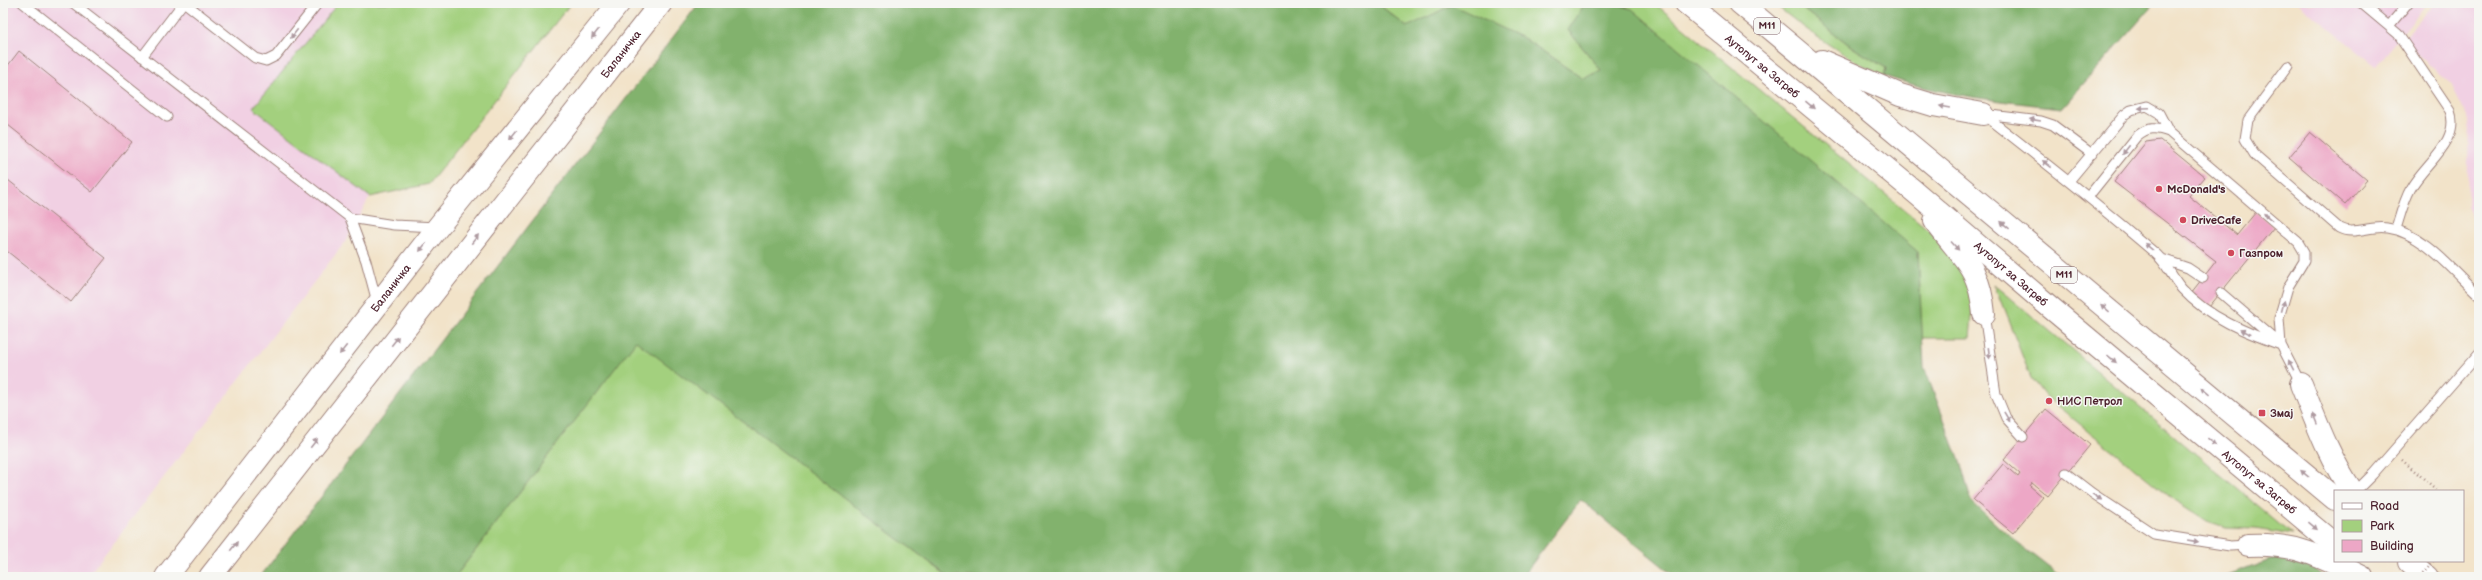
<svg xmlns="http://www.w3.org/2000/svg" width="2482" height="580" font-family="'Balsamiq Sans',sans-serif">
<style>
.built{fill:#f1d0e3}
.green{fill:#a3d07e;stroke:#767854}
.forest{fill:#82b26d;stroke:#66684c}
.building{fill:#eda7c6}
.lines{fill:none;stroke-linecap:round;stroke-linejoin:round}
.service-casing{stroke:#9e817a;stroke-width:11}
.primary-casing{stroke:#9e817a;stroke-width:24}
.trunk-casing{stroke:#9e817a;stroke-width:24}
.path{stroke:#9e817a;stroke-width:2.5;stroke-dasharray:1 3;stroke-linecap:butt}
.service{stroke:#fff;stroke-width:9}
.primary{stroke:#fff;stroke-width:22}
.trunk{stroke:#fff;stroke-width:22}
.path-bridge{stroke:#9e817a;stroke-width:2.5;stroke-dasharray:1 3;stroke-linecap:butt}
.oneway{fill:#ae9aa0}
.poi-dot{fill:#d1495b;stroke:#f6f6f2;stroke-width:1.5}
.labels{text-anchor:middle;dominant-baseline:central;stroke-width:3;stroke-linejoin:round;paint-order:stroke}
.shield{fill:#f6f6f2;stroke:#7e6067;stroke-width:1}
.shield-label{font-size:10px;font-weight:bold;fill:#4a1f2b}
.street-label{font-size:11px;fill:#4a1f2b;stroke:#f6f6f2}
.poi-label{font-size:11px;font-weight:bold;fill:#4a1f2b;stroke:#f6f6f2;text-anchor:start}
</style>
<rect width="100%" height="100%" fill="#f6f6f2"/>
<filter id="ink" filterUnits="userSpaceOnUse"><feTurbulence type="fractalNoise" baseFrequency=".025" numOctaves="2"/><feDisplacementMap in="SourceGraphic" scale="8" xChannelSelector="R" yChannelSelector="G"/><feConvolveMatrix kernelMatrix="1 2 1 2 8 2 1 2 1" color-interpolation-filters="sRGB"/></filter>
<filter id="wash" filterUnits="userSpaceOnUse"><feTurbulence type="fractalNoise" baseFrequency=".012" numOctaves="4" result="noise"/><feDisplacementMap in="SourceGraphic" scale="16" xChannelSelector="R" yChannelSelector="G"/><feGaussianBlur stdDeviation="0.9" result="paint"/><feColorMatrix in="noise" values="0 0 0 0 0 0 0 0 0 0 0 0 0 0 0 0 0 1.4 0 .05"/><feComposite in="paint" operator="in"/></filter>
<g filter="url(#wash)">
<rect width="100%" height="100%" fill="#f2e3c9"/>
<path class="built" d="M3,3H338L253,108L370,197L345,242L87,577H3Z
M2298,3H2428L2376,66Z
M2435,3H2479V235L2467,206L2469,120L2451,84L2402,41Z"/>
<path class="green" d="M338,3H571L429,184L370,197L253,108Z
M1377,3H1654L1959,255L1973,306L1970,338H1922L1918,252L1568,30L1601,70L1583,79L1525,39L1407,27Z
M1773,3H1795L1852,47L1886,68L1884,76C1844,57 1807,31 1773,3Z
M1994,284L2292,535L2255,529L2225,528L2207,522L2174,500L2045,396L2031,378Z
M636,340L949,577H455Z"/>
<path class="forest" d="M699,3H1377L1407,27L1452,5L1525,39L1583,79L1601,70L1568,30L1583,7L1613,4L1632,9L1918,252L1924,367L1961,464L1971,501L2012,539L2056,573L2066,577H1676L1581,500L1522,577H949L636,341L455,577H260Z
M1795,3H2155L2062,108C1999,101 1945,96 1884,76L1886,68L1852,47Z
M2278,557L2301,558L2325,577H2225Z"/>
<g id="blocks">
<path class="building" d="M19,51L132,142L92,192L3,121V72Z
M2310,132L2367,180L2345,205L2289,157Z
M2160,140L2205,177L2189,196L2237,235L2256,212L2274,227L2209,307L2191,293L2216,261L2114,182L2146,142Z
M3,176L106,258L71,302L3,248Z
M2046,409L2090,445L2048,496L2032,483L2030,486L2043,497L2013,533L1973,500L2003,464L2018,477L2020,474L2004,460Z"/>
</g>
</g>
<g filter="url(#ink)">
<use href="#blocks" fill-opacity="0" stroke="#9e817a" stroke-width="1"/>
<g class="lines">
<defs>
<path id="service" d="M23,3L167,117
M73,3L350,218L394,225L437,227
M185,3L255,58L266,61L276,56L318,3
M2361,3L2398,34L2450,111C2461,141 2424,164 2411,188C2404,200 2400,216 2396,229
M2389,26L2408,3
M142,57L183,3
M2288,66L2248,120L2245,139L2254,154L2339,228C2353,236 2371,225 2387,228C2424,233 2453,271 2479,295
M1983,114C2041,159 2099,205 2155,253C2167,263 2172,278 2182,289C2209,318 2245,332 2281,345
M1983,114L2041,121L2053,125L2092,154
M2069,181L2124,115L2131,110L2147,106L2159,113L2169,132L2298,242L2304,252V261L2288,287L2279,318L2281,345L2301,384
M2088,197L2137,136C2148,127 2156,127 2169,132
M350,218L366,261L377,302
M2162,259L2188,268L2203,278
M2221,293L2277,341
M1984,314L1996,394L2006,418L2023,437
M2066,473L2092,493L2154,534L2230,546L2248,545
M2356,491L2373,474L2479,353"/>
<g id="primary">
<path id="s1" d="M166,577L438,227L619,3"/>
<path id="s2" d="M210,577L661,3"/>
</g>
<g id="trunk">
<path id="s3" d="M1686,3L1915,192L2050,307L2335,545"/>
<path d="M1740,3L2335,499"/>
<path d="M1822,61L1900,95L1933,105L1983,114"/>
<path d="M1935,221C1962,259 1979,263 1984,314"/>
<path d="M2301,384C2316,421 2329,458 2352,491"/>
<path d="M2248,545C2293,542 2323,557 2362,577"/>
<path d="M2409,561L2427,577"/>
</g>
</defs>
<use href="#service" class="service-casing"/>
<use href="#primary" class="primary-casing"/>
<use href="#trunk" class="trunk-casing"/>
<path class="path" d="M2402,460L2438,491"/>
<use href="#service" class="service"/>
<use href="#primary" class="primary"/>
<use href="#trunk" class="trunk"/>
<path class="path-bridge" d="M2420,577L2434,561"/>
</g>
<defs><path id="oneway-solid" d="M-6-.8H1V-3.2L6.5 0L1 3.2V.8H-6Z"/></defs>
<g class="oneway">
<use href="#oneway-solid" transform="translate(294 34) rotate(128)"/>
<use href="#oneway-solid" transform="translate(595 34) rotate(128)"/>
<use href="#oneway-solid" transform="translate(1810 105) rotate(40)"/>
<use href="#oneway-solid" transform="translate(1945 107) rotate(-170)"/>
<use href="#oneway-solid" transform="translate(2144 108) rotate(177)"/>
<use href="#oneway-solid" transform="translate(2035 120) rotate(-171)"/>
<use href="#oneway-solid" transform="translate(513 135) rotate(129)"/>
<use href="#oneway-solid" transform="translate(2126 150) rotate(127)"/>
<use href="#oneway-solid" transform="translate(2047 164) rotate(-142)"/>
<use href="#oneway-solid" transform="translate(2268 217) rotate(-140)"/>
<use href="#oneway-solid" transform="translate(2005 225) rotate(-140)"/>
<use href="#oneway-solid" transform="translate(475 239) rotate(-52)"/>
<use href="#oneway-solid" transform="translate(1955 246) rotate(48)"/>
<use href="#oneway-solid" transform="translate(423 247) rotate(128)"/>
<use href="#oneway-solid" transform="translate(2149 247) rotate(-140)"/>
<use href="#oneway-solid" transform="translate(2283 306) rotate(-75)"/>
<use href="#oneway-solid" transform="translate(2105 308) rotate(-140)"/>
<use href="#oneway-solid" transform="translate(2245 332) rotate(-154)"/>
<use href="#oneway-solid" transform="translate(395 341) rotate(-52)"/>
<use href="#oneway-solid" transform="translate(343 350) rotate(128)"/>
<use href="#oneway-solid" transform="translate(1989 353) rotate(83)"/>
<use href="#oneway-solid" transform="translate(2112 359) rotate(40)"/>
<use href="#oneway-solid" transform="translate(2291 365) rotate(-117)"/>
<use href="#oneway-solid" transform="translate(2205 391) rotate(-140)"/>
<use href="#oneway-solid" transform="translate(2007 417) rotate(59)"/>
<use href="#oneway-solid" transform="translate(2315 419) rotate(-112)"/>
<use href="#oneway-solid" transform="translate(2212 442) rotate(40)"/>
<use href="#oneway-solid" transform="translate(314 443) rotate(-52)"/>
<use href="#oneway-solid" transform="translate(2305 474) rotate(-140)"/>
<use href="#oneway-solid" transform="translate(2097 497) rotate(33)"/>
<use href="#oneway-solid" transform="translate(2312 526) rotate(40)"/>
<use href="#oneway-solid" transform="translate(2193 541) rotate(9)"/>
<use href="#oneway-solid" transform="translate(234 546) rotate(-52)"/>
</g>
</g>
<g class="poi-dot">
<circle cx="2159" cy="189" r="4"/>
<circle cx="2183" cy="220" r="4"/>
<circle cx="2231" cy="253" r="4"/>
<circle cx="2049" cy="401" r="4"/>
<rect x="2258" y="409" width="8" height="8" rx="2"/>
</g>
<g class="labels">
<g class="shield">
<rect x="1754" y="18" width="26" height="16" rx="3"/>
<rect x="2051" y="267" width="26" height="16" rx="3"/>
</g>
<g class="shield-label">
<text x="1767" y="26">M11</text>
<text x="2064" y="275">M11</text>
</g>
<g class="street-label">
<text stroke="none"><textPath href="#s2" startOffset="665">Баланичка</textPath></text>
<text stroke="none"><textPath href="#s3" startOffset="99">Аутопут за Загреб</textPath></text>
<text stroke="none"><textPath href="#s3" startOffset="423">Аутопут за Загреб</textPath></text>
<text stroke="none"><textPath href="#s1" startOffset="366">Баланичка</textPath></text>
<text stroke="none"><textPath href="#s3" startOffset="747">Аутопут за Загреб</textPath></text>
</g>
<g class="poi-label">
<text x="2167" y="189">McDonald's</text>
<text x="2191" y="220">DriveCafe</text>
<text x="2239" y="253">Газпром</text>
<text x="2057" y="401">НИС Петрол</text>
<text x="2270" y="413">Змај</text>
</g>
</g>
<rect width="2482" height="580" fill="none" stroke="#f6f6f2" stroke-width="16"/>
<rect x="2334" y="490" width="130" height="72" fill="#f6f6f2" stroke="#b1a0a2"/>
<rect x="2342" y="503" width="20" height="6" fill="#ffffff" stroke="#b1a0a2"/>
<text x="2370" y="510" font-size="12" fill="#4a1f2b">Road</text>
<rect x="2342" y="520" width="20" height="12" fill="#a3d07e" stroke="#b1a0a2"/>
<text x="2370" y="530" font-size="12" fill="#4a1f2b">Park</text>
<rect x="2342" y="540" width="20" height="12" fill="#eda7c6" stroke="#b1a0a2"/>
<text x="2370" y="550" font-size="12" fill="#4a1f2b">Building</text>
</svg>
